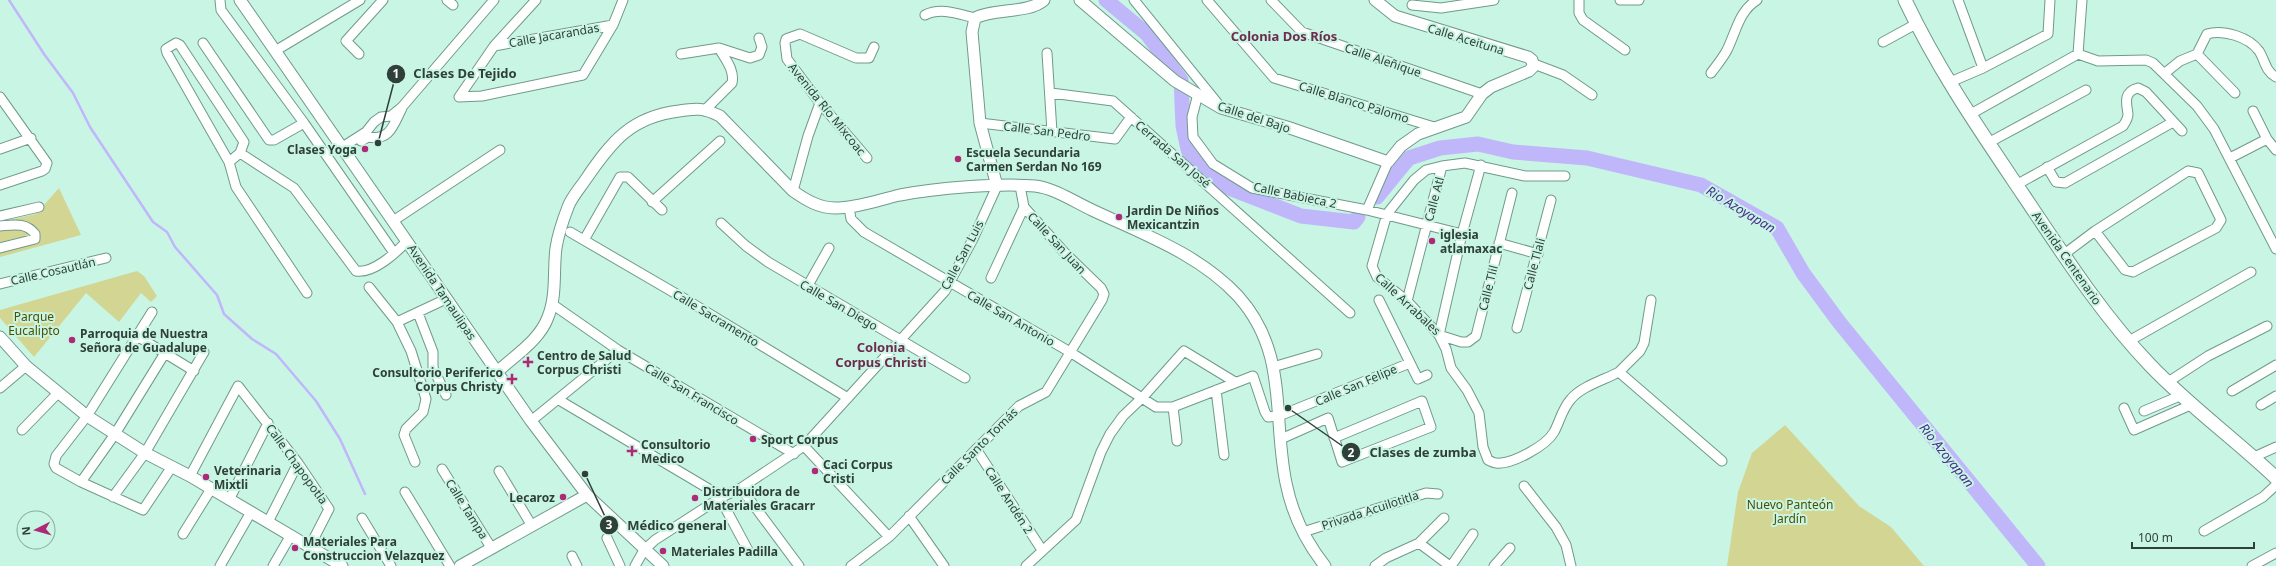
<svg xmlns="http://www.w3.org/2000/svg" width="2276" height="566" font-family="'Noto Sans',sans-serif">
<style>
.green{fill:#d3d593}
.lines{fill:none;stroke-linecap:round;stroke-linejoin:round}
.stream{stroke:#c0b7fb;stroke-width:2.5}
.river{stroke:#c0b7fb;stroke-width:15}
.minor-casing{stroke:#709a8a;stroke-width:11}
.tertiary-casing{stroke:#709a8a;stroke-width:13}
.secondary-casing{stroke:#709a8a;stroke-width:15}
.minor{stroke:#fff;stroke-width:9}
.tertiary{stroke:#fff;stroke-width:11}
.secondary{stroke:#fff;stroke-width:13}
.poi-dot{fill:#ad2b76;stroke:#c9f5e4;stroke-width:1.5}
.labels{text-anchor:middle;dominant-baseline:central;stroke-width:4;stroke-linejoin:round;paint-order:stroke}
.street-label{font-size:12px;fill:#2f403a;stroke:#c9f5e4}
.poi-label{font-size:12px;font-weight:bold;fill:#2f403a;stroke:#c9f5e4;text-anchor:start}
.park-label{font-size:12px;fill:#4d4e00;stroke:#c9f5e4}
.neighbourhood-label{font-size:13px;font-weight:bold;fill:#6c2c4d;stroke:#c9f5e4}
.water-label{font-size:13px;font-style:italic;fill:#482f8d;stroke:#c9f5e4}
.leader{fill:none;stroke:#2f403a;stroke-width:1.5}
.callout-dot{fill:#2f403a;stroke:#c9f5e4;stroke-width:1.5}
.mark-label{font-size:12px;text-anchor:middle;font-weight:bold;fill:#fff}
.callout-label{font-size:13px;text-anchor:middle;font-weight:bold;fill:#2f403a;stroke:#c9f5e4;stroke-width:4;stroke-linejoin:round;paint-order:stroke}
</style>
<rect width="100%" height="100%" fill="#c9f5e4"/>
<path class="green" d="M59,188L81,235L0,257V222L36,214Z
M137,271L144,276L157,296L151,302L141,293L119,322L86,293L34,357L0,318V310Z
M1785,425L1859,506L1891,527L1924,566H1727L1738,492L1752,453Z"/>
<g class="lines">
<path class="stream" d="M9,0L44,54L73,93L90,127L153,222L167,232L175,247L217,295L224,314L252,339L276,354L316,401L340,439L365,494"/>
<path class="river" d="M1106,0L1147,34L1181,80L1183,126L1189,154L1229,188L1301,216L1354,222L1358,217
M1377,197L1409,158L1440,148L1478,144L1513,152L1587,158L1701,185L1777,228L1803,273L1839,322L2038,566"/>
<defs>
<path id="minor" d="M220,0L221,10L304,123L394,253
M447,0L453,5
M1134,0L1219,105
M1207,0L1274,78L1434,127
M1271,0L1302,32L1482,94
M1579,0V13L1583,20L1625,50
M1620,0H1639
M1958,0L1983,68
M1412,5L1441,8L1494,0
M925,15C941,7 958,14 975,18
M1883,42L1916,24
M203,43L269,140H274L304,123
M494,46L613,25
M275,51L360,0
M1047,53L1052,132
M359,54L346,41L383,0
M681,54L719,48L750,58L759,55L762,47L759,38
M2078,54L2082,0
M2197,54L2235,93
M1534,64L1563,75L1592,95
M1711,73C1716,66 1723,58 1727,50C1736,32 1739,11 1757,0
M2165,73L2180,61L2197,54L2207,34C2223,29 2249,37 2259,51C2265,60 2265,71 2276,77
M1948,83L1983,68L2048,34L2050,0
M1051,93L1113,101L1350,313
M1198,94L1192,117L1193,137L1213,164L1252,188L1367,210L1462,234
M0,97L47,163L45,169L42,171L0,185
M459,97L482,96L583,75L613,25L623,0
M459,97L494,46L536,0
M706,109L732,83C735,70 725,59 719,48
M2253,111L2267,139L2276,150
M1969,115L2078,54L2098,61L2146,60L2153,63L2197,106L2214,129L2276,249
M980,123L1115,139L1131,117
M361,141L368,137C390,141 393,126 402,108
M1988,143L2086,90
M341,148L366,132L374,122L381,117L391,116L402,107L494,0
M0,149L31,138
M240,153L294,188L356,271C373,274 396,253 407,241
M867,158L820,103L787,59L785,43L786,39L800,34L856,58H869L874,47
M2230,158L2267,139
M229,162L240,153L244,142L180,45L176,43L166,49L167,53L229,162L236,187L307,293
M1481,165L1462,234L1439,335L1446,349L1451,368L1467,390L1479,413L1483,447L1488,460C1490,461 1494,463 1496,463C1512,465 1547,445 1554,432C1560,421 1562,409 1571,399C1582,386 1604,380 1619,372L1722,461
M2047,167L2056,182L2065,183L2173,122
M2016,185L2123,126C2125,123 2128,119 2128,114C2127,105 2122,92 2138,88L2146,92L2182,131
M793,191L808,136L820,103
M1512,193L1476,336L1468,342H1461L1439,335L1407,301L1377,277L1372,266L1387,214L1414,180L1426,170L1442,166L1465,163L1525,176H1565
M652,202L720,141
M849,207L851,219L864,232L1070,352L1156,407H1173L1253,376L1265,412L1268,417L1279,416L1410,363
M1367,210L1388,162
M0,216L39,207
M393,221L500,150
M721,223L746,246L768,262L965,378
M0,226C13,225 26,222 35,234V239L0,248
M570,232L685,299L848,398
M584,240L620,177H628L662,210
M1499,243L1538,254
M2063,255L2095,231L2188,171L2198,173L2221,220L2216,228L2133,272L2125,270L2095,231
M991,278L1024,207
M0,284L106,258
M369,287L397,322
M807,287L829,248
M1379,300L1418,379L1427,375
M1407,301L1442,166
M552,304L618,350L794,454
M152,312L87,416L56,456L54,464L56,468L81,482L143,510L171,468
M418,313L433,352V368L446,395
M1517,328L1551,200
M137,336L194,371
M2129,341L2251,272
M1273,367L1317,354
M1619,372L1640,351L1644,343L1651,300
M2168,382L2208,356L2267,326
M0,388L26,366
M1216,390L1224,455
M2232,391L2276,365
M559,400L714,492L720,498L749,552
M2261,405L2276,396
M1173,407L1177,441
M2124,408L2134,430L2193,404
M2144,411L2182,395
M531,421L618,350
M22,430L58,393
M1281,439L1328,418L1342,462L1431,427L1422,401L1334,438
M804,446L889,537
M976,449L1042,550
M2254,457L2276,447
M415,462L404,435L406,429L423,412L426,399L411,351L397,322L446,299
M442,469L492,549
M499,471L532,526
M190,476L238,386L298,463L329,509L310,546
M81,482L115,434L165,353
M1524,486L1556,527L1566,545L1571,566
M741,488L799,566
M405,492L450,566
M113,497L145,453L204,352
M229,500L268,423
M909,516L944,566
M362,518L391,566
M268,522L298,463
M2204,531L2263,497L2276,485
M1303,532L1426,493L1438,494
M183,534L211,489
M607,538L620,566
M1419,543L1450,566
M572,556L577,566
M220,566L251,512
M273,566L291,535
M635,566L644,550L655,540L720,498L741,488L804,446L945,291L973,239L997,186
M851,566L889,537L1019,406L1046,392L1102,300L1104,294L1101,288L1064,252L1024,207L1020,186
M1026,566L1076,520L1101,452L1110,434L1123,416L1143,397L1184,351L1235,382
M1375,566L1386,558L1419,543L1444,518
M1451,566L1473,534
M1494,566L1510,548
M2252,566L2276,553"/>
<path id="tertiary" d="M240,0L531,421L587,495L663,566
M1080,0L1175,81L1221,108L1287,127L1388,162L1401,146L1418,134L1466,117L1482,94L1491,87L1529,71L1533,67L1532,60L1528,57L1395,16L1375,0
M997,186L980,123L972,32L975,18C994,8 1028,14 1044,0
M0,337L26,366L87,416L145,453L190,476L342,566
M497,372C514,356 540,340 548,317C557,295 553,271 556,248C558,235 563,220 568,207C571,198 580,188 586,179C612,141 631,117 679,111C697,108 704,108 720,116L793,191C806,200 819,208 835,208C857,208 878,200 900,195C936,188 998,183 1035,186C1054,188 1075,202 1092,210C1143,234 1199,254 1238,296C1289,353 1272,415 1286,483C1292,513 1306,542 1325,566
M460,566L587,495"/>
<path id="secondary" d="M1905,0C1938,70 1981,132 2024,196C2063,254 2102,315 2150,365C2189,406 2235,439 2276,478"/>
</defs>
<use href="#minor" class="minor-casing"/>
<use href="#tertiary" class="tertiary-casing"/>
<use href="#secondary" class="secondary-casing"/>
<use href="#minor" class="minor"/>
<use href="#tertiary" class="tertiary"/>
<use href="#secondary" class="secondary"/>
</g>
<g class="poi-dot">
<circle cx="365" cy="149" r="4"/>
<circle cx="958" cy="159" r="4"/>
<circle cx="1119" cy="217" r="4"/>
<circle cx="1432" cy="241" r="4"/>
<circle cx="72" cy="340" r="4"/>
<path d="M526 356h4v4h4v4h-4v4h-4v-4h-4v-4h4z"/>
<path d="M510 373h4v4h4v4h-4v4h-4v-4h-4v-4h4z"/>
<circle cx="753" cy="439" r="4"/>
<path d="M630 445h4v4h4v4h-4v4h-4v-4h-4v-4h4z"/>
<circle cx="815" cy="471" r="4"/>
<circle cx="206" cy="477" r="4"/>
<circle cx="563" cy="497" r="4"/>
<circle cx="695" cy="498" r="4"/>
<circle cx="295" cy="548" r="4"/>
<circle cx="663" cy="551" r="4"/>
</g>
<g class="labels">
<g class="street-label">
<text transform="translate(554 35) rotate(-10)">Calle Jacarandas</text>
<text transform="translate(1466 39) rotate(17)">Calle Aceituna</text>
<text transform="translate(1383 60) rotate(19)">Calle Aleñique</text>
<text transform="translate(1354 102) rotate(17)">Calle Blanco Palomo</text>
<text transform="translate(827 109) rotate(51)">Avenida Río Mixcoac</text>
<text transform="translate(1254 117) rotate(18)">Calle del Bajo</text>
<text transform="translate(1047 131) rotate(7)">Calle San Pedro</text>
<text transform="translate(1173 154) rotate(41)">Cerrada San José</text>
<text transform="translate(1295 195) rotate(12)">Calle Babieca 2</text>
<text transform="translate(1434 199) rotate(-75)">Calle Atl</text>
<text transform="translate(1057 243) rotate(47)">Calle San Juan</text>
<text transform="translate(962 255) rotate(-62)">Calle San Luis</text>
<text transform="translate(2067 258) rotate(55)">Avenida Centenario</text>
<text transform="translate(1534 264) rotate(-75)">Calle Tlali</text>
<text transform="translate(53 271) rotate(-13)">Calle Cosautlán</text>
<text transform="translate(1488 288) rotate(-76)">Calle Tlil</text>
<text transform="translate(442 292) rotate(56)">Avenida Tamaulipas</text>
<text transform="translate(1408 304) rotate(43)">Calle Arrabales</text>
<text transform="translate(839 305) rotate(30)">Calle San Diego</text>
<text transform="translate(716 318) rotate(31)">Calle Sacramento</text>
<text transform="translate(1011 318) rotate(30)">Calle San Antonio</text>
<text transform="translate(1356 385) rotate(-23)">Calle San Felipe</text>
<text transform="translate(692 394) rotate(31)">Calle San Francisco</text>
<text transform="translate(979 446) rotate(-45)">Calle Santo Tomás</text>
<text transform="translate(297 464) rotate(54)">Calle Chapopotla</text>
<text transform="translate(1009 500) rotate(57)">Calle Andén 2</text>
<text transform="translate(467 509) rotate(58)">Calle Tampa</text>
<text transform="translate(1370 510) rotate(-18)">Privada Acuilotitla</text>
</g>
<g class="poi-label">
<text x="357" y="149" text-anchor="end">Clases Yoga</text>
<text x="966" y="152">Escuela Secundaria<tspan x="966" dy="14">Carmen Serdan No 169</tspan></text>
<text x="1127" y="210">Jardin De Niños<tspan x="1127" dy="14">Mexicantzin</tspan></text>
<text x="1440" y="234">iglesia<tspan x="1440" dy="14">atlamaxac</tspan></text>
<text x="80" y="333">Parroquia de Nuestra<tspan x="80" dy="14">Señora de Guadalupe</tspan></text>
<text x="537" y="355">Centro de Salud<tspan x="537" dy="14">Corpus Christi</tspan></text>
<text x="503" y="372" text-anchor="end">Consultorio Periferico<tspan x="503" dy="14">Corpus Christy</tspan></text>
<text x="761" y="439">Sport Corpus</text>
<text x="641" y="444">Consultorio<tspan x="641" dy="14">Medico</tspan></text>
<text x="823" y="464">Caci Corpus<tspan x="823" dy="14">Cristi</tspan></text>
<text x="214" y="470">Veterinaria<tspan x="214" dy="14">Mixtli</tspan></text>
<text x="703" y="491">Distribuidora de<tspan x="703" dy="14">Materiales Gracarr</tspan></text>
<text x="555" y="497" text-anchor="end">Lecaroz</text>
<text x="303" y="541">Materiales Para<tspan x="303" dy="14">Construccion Velazquez</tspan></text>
<text x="671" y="551">Materiales Padilla</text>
</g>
<g class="park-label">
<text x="34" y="316">Parque<tspan x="34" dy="14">Eucalipto</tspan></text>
<text x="1790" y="504">Nuevo Panteón<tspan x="1790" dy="14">Jardín</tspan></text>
</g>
<g class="neighbourhood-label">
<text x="1284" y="36">Colonia Dos Ríos</text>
<text x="881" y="347">Colonia<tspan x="881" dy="15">Corpus Christi</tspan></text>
</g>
<g class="water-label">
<text transform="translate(1741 209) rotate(31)">Rio Azoyapan</text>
<text transform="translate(1947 455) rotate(51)">Rio Azoyapan</text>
</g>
</g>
<path class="leader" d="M378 143L396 74M1288 408L1351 452M585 474L609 525"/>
<g class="callout-dot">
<circle cx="378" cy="143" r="4"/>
<circle cx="1288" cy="408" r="4"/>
<circle cx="585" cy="474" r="4"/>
<circle cx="396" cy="74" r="10"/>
<circle cx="1351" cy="452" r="10"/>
<circle cx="609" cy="525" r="10"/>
</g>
<g class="mark-label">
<text x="396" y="78">1</text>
<text x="1351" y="457">2</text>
<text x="609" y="529">3</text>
</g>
<g class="callout-label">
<text x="465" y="78">Clases De Tejido</text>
<text x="1423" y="457">Clases de zumba</text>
<text x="677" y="530">Médico general</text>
</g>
<g transform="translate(36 530) rotate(264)"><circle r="19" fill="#c9f5e4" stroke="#8bada0"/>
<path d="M0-3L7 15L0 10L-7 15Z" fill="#ad2b76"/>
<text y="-6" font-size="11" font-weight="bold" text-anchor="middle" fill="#2f403a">N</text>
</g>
<path d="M2132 542v6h122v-6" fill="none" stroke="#2f403a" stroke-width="2"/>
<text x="2138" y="542" font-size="12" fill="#2f403a" stroke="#c9f5e4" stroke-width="3" paint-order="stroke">100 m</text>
</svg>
